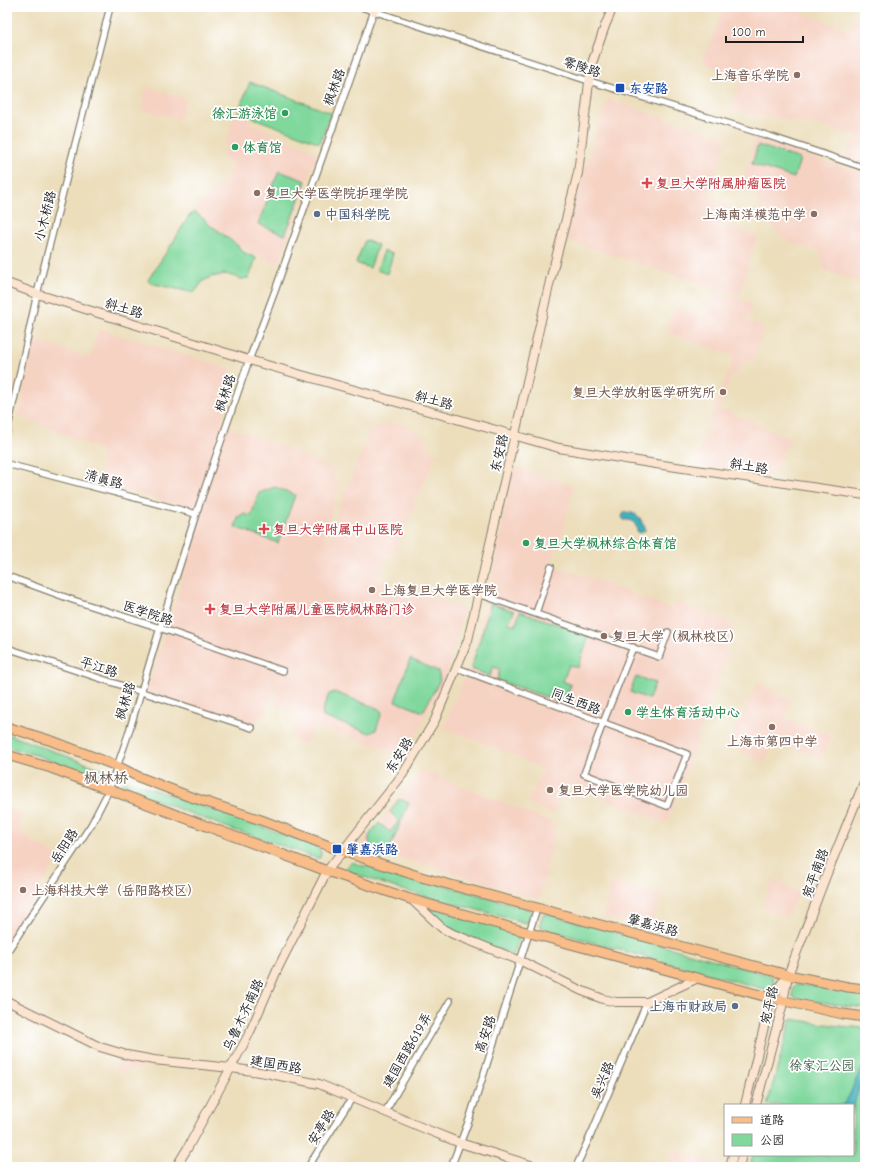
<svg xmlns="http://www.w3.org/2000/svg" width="872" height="1174" font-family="'Comic Neue','LXGW WenKai TC',sans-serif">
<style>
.built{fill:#f6d2c3}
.green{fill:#80d89d;stroke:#4e7a5c}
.water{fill:#42b1be;stroke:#2f666d}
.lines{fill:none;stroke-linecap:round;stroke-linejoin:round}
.street-casing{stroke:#847d6c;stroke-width:8}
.secondary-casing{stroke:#847d6c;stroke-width:10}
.primary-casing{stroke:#847d6c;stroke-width:11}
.street{stroke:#fff;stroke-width:5.5}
.secondary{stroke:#fce5d0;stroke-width:8}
.primary{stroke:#f8bd89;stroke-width:9}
.education-dot{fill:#8d6e63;stroke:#fff;stroke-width:1.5}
.transit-dot{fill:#1a4fb4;stroke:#fff;stroke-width:1.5}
.leisure-dot{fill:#2e9e5b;stroke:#fff;stroke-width:1.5}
.health-dot{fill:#e0444e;stroke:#fff;stroke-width:1.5}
.service-dot{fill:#5c6f8a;stroke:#fff;stroke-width:1.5}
.labels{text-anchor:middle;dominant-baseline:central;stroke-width:3.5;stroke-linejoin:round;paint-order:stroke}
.street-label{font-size:13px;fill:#1c1c1c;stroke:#fff}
.education-label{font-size:13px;font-weight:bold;fill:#785e54;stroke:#fff;text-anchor:start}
.transit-label{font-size:13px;font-weight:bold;fill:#164399;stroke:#fff;text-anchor:start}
.leisure-label{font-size:13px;font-weight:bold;fill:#27864d;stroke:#fff;text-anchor:start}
.health-label{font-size:13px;font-weight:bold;fill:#be3a42;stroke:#fff;text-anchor:start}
.service-label{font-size:13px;font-weight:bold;fill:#4e5e75;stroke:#fff;text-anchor:start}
.park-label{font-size:13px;fill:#3f5e49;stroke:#fff}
.quarter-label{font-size:15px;fill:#624e40;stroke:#fff}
</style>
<rect width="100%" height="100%" fill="#fff"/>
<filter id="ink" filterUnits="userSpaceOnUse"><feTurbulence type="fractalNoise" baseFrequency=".025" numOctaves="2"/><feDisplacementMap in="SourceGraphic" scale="8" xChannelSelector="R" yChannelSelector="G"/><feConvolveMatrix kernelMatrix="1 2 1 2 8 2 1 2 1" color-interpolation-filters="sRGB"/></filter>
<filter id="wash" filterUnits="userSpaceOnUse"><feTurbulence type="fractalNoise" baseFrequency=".012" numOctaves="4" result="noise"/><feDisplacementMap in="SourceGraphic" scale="16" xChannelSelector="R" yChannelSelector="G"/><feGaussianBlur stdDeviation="0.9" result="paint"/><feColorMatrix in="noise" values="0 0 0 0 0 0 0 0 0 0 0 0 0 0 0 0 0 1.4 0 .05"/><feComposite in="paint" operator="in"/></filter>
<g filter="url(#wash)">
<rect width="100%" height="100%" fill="#ecdebb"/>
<path class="built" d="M724,7H788L850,31L858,7H865V139L817,125L730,111L741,80L702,62Z
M146,87L186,99L180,119L141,110Z
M607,99L727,138L709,198L729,205L723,225L758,236L739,296L563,239Z
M234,112L250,118L249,123L318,152L278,266L244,249L211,225L196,208L227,177L233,162L222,158Z
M755,139L865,174V283L825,272L820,252L788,241L781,236L767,220L760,206L756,193L744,178Z
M851,140L865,143V164L845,158Z
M715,291L752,303L747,320L764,327L753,362L744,360L737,375L732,373L720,409L791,438L772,475L694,464L734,356L667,333L674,307L705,317Z
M99,329L229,368L233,374V383L221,422L236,430L260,437L334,469V477L340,484L332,509L326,539L329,545L330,530L371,427L380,426L387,423H397L408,426L415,430L424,437L431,451L437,453L393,554L389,555L377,578L464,609L446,676L411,745L408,757L315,726L306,745L291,739L302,717L273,704L281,673L266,712L251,726L147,692L203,512L100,484L101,450L19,416L24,385L35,339L89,358Z
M513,466L574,486L562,534L551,565L594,579L673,609L677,602L734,623L725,649L727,657L716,686L677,797L666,824L570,784L552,814L527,802L543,770L513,755L443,728L473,658L496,559Z
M758,683L792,701L785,718L832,736L821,758L775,741L764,763L727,744Z
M422,770L554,823L556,829L539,899L364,847L361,843Z
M7,807L22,814L19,825L22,834L59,857L7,941Z
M772,879L799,892L788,917L762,908Z
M612,882L661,894L650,930L603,916Z
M118,1061L149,1066L113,1073Z
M671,1150L726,1165L725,1167H666Z"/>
<path class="green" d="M250,82L331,113L320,143L238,112Z
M758,145L800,159L794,178L752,164Z
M279,171L306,181L285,235L258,224Z
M195,212L205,220L209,225L216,229L238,246L243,252L256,258L249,278L241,279L226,274L211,277L203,281L194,293L150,283L148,280L175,239L189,216Z
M365,240L378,245L370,268L356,263Z
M384,251L393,254L387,274L377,270Z
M275,487L295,495L278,543L235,527L239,516L244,514L251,516L259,493Z
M491,603L514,611L509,623L515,626L520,611L589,636L578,668L569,665L563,681L571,685L564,703L497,680L500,669L493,667L490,676L471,669Z
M410,659L438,671L440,680L423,712L395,701Z
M636,677L655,683L649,699L630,692Z
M334,692L379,709L382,712L376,730L370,733L323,717L322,712L329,694Z
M7,734L104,770L105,773L103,778L100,780L39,756L7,747Z
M124,781H129L317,846C321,850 322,853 320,858H316L255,836L234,830L124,788L122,785Z
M398,800H402L409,803L388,852C367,846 362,841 379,823L390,832L399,821L390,812Z
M352,862L362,866L372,865L529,909L531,914L529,921L526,923L399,889L344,870Z
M420,904L522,933L513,955L464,936L440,923Z
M543,914H549L772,976L774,981L772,988L768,990L656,960L545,929L540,925L541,919Z
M796,985C819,985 842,992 865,995V1008L802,1000L793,997C792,992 792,989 796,985Z
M791,1019L839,1026L865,1028V1167H750L753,1155H853V1105H767Z"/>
<path class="water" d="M625,512C631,512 638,514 641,520C644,526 639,521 645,526V531L643,532H641L639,533L637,531C637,523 631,519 624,520L622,518L623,514Z
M865,1066V1077L858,1091L853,1109V1105H842C854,1094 853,1077 865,1066Z"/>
</g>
<g filter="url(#ink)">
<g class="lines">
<defs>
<path id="street" d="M361,7L589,81L763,134L865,168
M7,432L37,294L110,7
M7,464L196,514
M7,576L73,600L160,628L283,671
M479,594L659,657L668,632
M536,613L551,567
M7,648L252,728
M457,668L687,754L667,806L584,774L603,723L633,647
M7,952L91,825L109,790L128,735L160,628L196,514L249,360L276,288L374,11
M385,1112L450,1001
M308,1167L352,1098
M451,1167L469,1120L537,908
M576,1167L592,1132L647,1002"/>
<path id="secondary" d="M374,11L375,7
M7,283L37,294L249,360L559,448L656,464L865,495
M411,899L442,928L453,934L521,961L580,990L603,999L616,1002H647L698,978
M7,1001L100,1047L127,1055L154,1060L231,1068L266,1073L319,1084L428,1130L460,1143L537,1167
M745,1105L771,998L786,977
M756,1105L782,1007L788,975L826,876L865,780
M176,1167L187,1149L249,1034L278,968L327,871L403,774L435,720L468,640L550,281L578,173L591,66L605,26L613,7
M730,1167L733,1155
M739,1167L742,1155"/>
<path id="primary" d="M7,727L52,741L117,766L139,777L188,796L261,820L342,851L421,877L788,975L848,987L865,989
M7,755L51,768L327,871L410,899L530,933L771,998L843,1014L865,1017"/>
</defs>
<use href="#street" class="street-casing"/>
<use href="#secondary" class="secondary-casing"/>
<use href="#primary" class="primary-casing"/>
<use href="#street" class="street"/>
<use href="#secondary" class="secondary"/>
<use href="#primary" class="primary"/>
</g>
</g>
<g class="education-dot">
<circle cx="797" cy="75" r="4"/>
<circle cx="257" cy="193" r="4"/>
<circle cx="814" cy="214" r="4"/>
<circle cx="723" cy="392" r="4"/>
<circle cx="372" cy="590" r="4"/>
<circle cx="604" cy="636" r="4"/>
<circle cx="772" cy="727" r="4"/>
<circle cx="550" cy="790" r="4"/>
<circle cx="23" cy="890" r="4"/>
</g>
<g class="transit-dot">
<rect x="615" y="83" width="10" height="10" rx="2"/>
<rect x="332" y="844" width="10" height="10" rx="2"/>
</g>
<g class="leisure-dot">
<circle cx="285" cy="113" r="4"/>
<circle cx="235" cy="147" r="4"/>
<circle cx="526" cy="543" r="4"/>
<circle cx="628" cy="712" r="4"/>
</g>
<g class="health-dot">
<path d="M645 177h4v4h4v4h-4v4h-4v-4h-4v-4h4z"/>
<path d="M262 523h4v4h4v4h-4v4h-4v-4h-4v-4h4z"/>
<path d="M208 603h4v4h4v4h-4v4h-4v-4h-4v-4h4z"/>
</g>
<g class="service-dot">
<circle cx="317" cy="214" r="4"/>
<circle cx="735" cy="1006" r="4"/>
</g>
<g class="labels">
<g class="street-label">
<text transform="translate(582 67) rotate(18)">零陵路</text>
<text transform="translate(334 87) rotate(-70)">枫林路</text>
<text transform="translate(45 216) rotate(-76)">小木桥路</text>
<text transform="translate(124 308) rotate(17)">斜土路</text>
<text transform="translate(225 393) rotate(-71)">枫林路</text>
<text transform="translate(434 400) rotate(16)">斜土路</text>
<text transform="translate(499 453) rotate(-77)">东安路</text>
<text transform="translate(749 466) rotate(10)">斜土路</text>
<text transform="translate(104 479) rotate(15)">清真路</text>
<text transform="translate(148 613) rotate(18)">医学院路</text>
<text transform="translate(99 667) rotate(18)">平江路</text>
<text transform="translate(125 701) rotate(-73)">枫林路</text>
<text transform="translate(576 701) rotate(21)">同生西路</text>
<text transform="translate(399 755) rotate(-58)">东安路</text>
<text transform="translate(64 846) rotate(-57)">岳阳路</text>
<text transform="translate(815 873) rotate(-69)">宛平南路</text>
<text transform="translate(653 925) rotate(15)">肇嘉浜路</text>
<text transform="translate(769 1005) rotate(-77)">宛平路</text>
<text transform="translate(243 1015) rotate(-65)">乌鲁木齐南路</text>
<text transform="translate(485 1034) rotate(-71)">高安路</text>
<text transform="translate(407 1050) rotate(-60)">建国西路619弄</text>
<text transform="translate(276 1064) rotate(10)">建国西路</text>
<text transform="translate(602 1080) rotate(-67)">吴兴路</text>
<text transform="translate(321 1127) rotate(-58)">安亭路</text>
</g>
<g class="education-label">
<text x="789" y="75" text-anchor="end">上海音乐学院</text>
<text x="265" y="193">复旦大学医学院护理学院</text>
<text x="806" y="214" text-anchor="end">上海南洋模范中学</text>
<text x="715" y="392" text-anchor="end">复旦大学放射医学研究所</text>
<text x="380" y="590">上海复旦大学医学院</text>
<text x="612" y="636">复旦大学（枫林校区）</text>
<text x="772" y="741" text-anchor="middle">上海市第四中学</text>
<text x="558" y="790">复旦大学医学院幼儿园</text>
<text x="31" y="890">上海科技大学（岳阳路校区）</text>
</g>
<g class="transit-label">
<text x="629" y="88">东安路</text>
<text x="346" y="849">肇嘉浜路</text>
</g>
<g class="leisure-label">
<text x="277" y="113" text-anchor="end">徐汇游泳馆</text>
<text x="243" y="147">体育馆</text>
<text x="534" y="543">复旦大学枫林综合体育馆</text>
<text x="636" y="712">学生体育活动中心</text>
</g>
<g class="health-label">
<text x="656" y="183">复旦大学附属肿瘤医院</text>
<text x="273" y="529">复旦大学附属中山医院</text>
<text x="219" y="609">复旦大学附属儿童医院枫林路门诊</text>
</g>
<g class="service-label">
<text x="325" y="214">中国科学院</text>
<text x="727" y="1006" text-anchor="end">上海市财政局</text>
</g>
<g class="park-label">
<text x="822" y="1065">徐家汇公园</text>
</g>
<g class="quarter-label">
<text x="106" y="778">枫林桥</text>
</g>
</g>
<rect width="872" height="1174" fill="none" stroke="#fff" stroke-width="24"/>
<rect x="724" y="1104" width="130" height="52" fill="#ffffff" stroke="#a4a4a4"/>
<rect x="732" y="1117" width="20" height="6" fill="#f8bd89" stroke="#a4a4a4"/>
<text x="760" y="1124" font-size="12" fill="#1c1c1c">道路</text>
<rect x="732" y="1134" width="20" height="12" fill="#80d89d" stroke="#a4a4a4"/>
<text x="760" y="1144" font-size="12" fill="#1c1c1c">公园</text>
<path d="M726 36v6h77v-6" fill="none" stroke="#1c1c1c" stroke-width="2"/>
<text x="732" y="36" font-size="12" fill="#1c1c1c" stroke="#ffffff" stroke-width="3" paint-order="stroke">100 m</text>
</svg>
